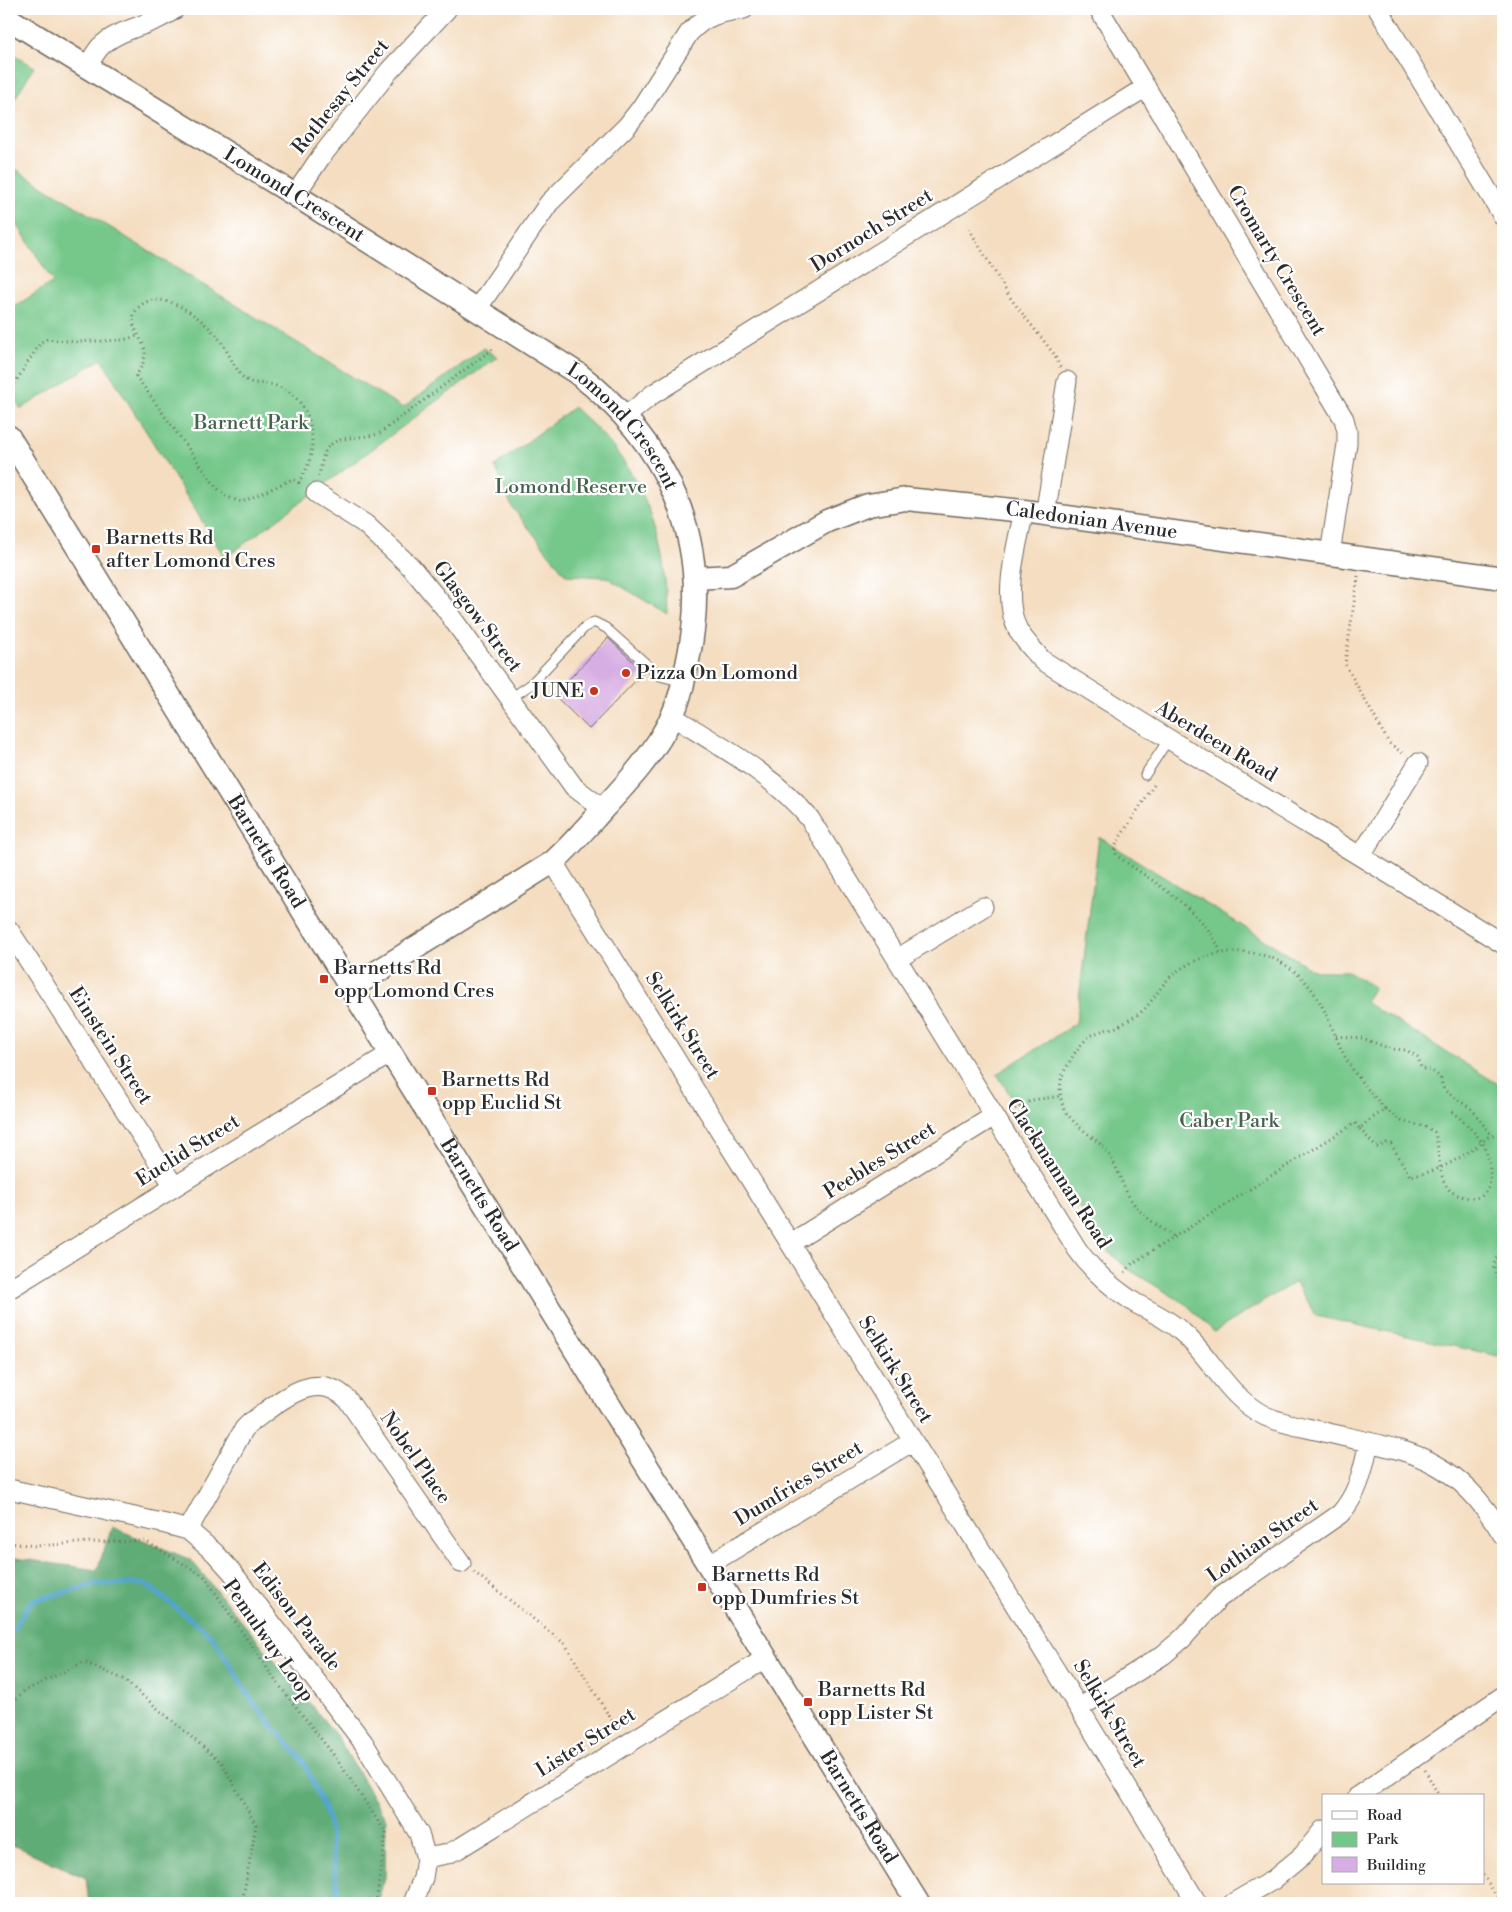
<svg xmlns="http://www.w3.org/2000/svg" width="1512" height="1912" font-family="'Libre Bodoni',serif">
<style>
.green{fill:#74c78a;stroke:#50795a}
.forest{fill:#5fac76;stroke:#456c50}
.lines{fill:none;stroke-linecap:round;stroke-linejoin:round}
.stream{stroke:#52a5cd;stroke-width:5}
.building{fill:#d7aee3}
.service-casing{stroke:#71695f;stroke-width:11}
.minor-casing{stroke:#71695f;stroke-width:21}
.tertiary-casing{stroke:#71695f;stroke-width:25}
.path{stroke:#71695f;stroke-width:3;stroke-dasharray:1 4;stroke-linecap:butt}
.service{stroke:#fff;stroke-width:9}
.minor{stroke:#fff;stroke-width:19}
.tertiary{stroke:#fff;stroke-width:22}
.poi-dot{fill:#c8321e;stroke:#fff;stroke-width:2}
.labels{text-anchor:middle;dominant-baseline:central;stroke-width:4.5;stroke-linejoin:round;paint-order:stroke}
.street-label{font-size:20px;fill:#2b2b2b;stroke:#fff}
.park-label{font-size:20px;fill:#45624c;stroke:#fff}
.poi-label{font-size:20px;fill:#2b2b2b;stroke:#fff;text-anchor:start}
</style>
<rect width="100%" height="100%" fill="#fff"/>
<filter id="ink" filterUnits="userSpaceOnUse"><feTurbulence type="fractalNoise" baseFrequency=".02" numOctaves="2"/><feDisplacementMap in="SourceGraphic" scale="10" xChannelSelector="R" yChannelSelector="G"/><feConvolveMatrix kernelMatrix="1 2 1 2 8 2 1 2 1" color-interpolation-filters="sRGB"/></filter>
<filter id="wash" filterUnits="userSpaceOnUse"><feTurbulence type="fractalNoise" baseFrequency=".0096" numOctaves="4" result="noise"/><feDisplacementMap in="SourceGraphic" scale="20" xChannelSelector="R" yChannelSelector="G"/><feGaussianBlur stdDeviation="1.12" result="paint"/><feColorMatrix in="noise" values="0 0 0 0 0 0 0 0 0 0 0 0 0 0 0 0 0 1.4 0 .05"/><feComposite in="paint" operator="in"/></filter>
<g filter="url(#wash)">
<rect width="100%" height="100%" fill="#f4ddc0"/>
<path class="green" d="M9,51L34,67L9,108Z
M9,165L403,408L484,348L497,357L225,558L101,359L21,409L9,389V310L53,282L9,211Z
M574,407C585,418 597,428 607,440C651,491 666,548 667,614L606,577L566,575L512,507L495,466Z
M1099,837L1315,971H1347L1374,987L1365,1002L1503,1087V1357L1316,1316L1295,1282L1214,1332L1187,1305L1128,1269L1109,1252L1099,1239L997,1074L1076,1023Z"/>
<path class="forest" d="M112,1527L191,1560L336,1735L386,1819L385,1878L377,1903H89L86,1878L11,1844L9,1849V1557L97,1570Z"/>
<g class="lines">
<path class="stream" d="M9,1635L32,1601L97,1584H146L213,1637L254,1704L304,1762L328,1818L339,1903"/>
</g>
<g id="blocks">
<path class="building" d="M608,638L644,672L589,729L554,695Z"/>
</g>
</g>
<g filter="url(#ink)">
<use href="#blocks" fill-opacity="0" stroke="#71695f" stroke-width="1"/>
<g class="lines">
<defs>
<path id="service" d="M511,698L530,685L585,627L594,622L606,628L660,676L683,682
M1145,775L1168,740"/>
<path id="minor" d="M1099,9L1344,419L1347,431V444L1330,554
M1378,9L1503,216
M87,67C91,60 95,53 100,47C120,27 151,27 175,9
M295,195L320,158L389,71L447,9
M477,309L549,203L627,126L641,108L689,33C705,15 721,12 744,9
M625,417L653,394L1146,87
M316,493L365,524L411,567L444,607L574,787L603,809
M1024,511C1017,546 1001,597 1018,630C1024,641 1034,650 1042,660C1195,757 1350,849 1503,944
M1045,515L1067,381
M672,716C721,747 773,774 810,819L1077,1249C1093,1272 1112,1288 1135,1303C1152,1312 1169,1320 1183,1333C1214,1360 1226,1396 1265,1416C1283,1424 1304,1427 1324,1432C1410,1452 1453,1453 1503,1535
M1361,856L1418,763
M553,862L1079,1708L1197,1903
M9,930L174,1186
M897,959L983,907
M791,1243L994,1116
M9,1289L391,1053
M9,1489L166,1524L188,1530L215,1553L232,1572L363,1742L419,1834L426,1858L423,1878L413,1903
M188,1530L244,1429L250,1423C278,1403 315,1367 347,1399L461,1563
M708,1565L913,1441
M1079,1708L1163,1655L1183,1638L1219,1598L1340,1514C1359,1493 1363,1469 1369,1442
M1358,1796L1503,1696
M426,1858L447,1854L458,1849L766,1658
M1233,1903L1273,1880L1303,1855L1323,1830"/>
<g id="tertiary">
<path id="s1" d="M9,19L295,195L577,373C668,443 712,540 689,655C685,675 681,697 672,716C656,752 628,782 602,810C586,828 571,846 553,862L351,988"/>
<path id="s2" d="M9,437L918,1903"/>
<path id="s3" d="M695,578L731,576L827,521L868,505L906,499L1024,511L1503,578"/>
</g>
</defs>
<use href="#service" class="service-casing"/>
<use href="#minor" class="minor-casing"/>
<use href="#tertiary" class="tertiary-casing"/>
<path class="path" d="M969,229L1011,299L1054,354L1060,367
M9,392L37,348L41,342L47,339L76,342L123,340L137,336
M318,476C322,468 321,459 326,450C336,433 364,440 380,433L494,348
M299,483L293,479L242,502L227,497L216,487L136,376C140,369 146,360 145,351C143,337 123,321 140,306C163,286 205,320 220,340C228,351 234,368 244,378C253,386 264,382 273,385C307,393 318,432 309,462C307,469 302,476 299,483L302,485
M1358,576L1345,664L1389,743L1405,755
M1154,785L1117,842C1115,848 1114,850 1117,856C1151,880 1207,913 1221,953
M1336,1036L1362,1038L1391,1049L1406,1050L1418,1057L1421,1068L1432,1071L1440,1077L1444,1090L1473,1110L1491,1135H1503
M1015,1109L1032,1100L1061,1096
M1385,1109L1401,1121L1426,1127L1434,1132C1441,1147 1436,1173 1448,1188C1451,1193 1459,1196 1464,1197C1470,1198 1478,1199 1483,1195C1496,1186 1489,1151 1481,1141C1473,1129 1462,1120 1451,1111
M1360,1129L1376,1147H1378L1387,1143L1391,1144L1410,1176C1442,1172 1467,1154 1491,1135
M1503,1250L1495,1260L1494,1268L1499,1282L1501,1306L1503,1311
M1125,1272L1133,1263L1355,1123L1360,1129L1367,1122L1385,1109C1370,1092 1355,1076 1344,1055C1327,1019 1319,984 1282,963C1247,943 1198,951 1169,978C1158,989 1150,1007 1137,1015C1132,1018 1121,1025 1117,1027C1110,1029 1103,1030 1096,1033C1085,1038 1076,1050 1070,1061C1067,1067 1062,1073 1061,1081C1054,1123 1094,1130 1110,1156C1117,1167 1120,1179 1126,1191C1136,1212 1155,1224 1174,1237
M9,1543L37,1546L91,1542L145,1541L204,1576L275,1680L336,1758L386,1833L376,1903
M474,1572L565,1644L617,1729
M9,1706L24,1691L84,1662L123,1679L222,1763L256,1825L242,1903
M1425,1770L1439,1796
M1483,1875L1501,1903"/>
<use href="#service" class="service"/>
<use href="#minor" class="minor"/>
<use href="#tertiary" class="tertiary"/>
</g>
</g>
<g class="poi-dot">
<rect x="91" y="544" width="10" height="10" rx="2.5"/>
<circle cx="626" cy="673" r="5"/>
<circle cx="594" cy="691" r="5"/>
<rect x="319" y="974" width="10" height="10" rx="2.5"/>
<rect x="427" y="1086" width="10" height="10" rx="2.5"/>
<rect x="697" y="1582" width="10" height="10" rx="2.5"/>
<rect x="803" y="1697" width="10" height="10" rx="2.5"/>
</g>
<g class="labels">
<g class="street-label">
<text transform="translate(341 97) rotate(-51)">Rothesay Street</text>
<text stroke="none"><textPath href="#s1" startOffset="335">Lomond Crescent</textPath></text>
<text transform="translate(872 231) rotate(-32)">Dornoch Street</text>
<text transform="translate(1276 261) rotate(59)">Cromarty Crescent</text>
<text stroke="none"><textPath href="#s1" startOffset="740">Lomond Crescent</textPath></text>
<text stroke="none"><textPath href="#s3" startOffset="416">Caledonian Avenue</textPath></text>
<text transform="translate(477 617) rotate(53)">Glasgow Street</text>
<text transform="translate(1216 742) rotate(31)">Aberdeen Road</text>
<text stroke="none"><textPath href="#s2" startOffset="488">Barnetts Road</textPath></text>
<text transform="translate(682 1026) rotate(58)">Selkirk Street</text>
<text transform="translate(110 1046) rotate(57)">Einstein Street</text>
<text transform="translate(188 1151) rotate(-32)">Euclid Street</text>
<text transform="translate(880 1161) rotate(-32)">Peebles Street</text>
<text transform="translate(1058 1174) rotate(57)">Clackmannan Road</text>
<text stroke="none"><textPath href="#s2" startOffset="892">Barnetts Road</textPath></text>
<text transform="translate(895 1370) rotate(58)">Selkirk Street</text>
<text transform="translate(415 1458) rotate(55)">Nobel Place</text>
<text transform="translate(799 1484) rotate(-31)">Dumfries Street</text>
<text transform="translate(1263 1541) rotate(-35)">Lothian Street</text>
<text transform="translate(296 1617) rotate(52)">Edison Parade</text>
<text transform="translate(268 1641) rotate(55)">Pemulwuy Loop</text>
<text transform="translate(1109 1714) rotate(59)">Selkirk Street</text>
<text transform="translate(586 1743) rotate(-32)">Lister Street</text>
<text stroke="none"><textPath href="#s2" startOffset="1612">Barnetts Road</textPath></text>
</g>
<g class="park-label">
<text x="251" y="423">Barnett Park</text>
<text x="571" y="487">Lomond Reserve</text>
<text x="1229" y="1121">Caber Park</text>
</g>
<g class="poi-label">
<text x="106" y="538">Barnetts Rd<tspan x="106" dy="23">after Lomond Cres</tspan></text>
<text x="636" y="673">Pizza On Lomond</text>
<text x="584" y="691" text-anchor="end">JUNE</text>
<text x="334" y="968">Barnetts Rd<tspan x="334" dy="23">opp Lomond Cres</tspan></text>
<text x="442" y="1080">Barnetts Rd<tspan x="442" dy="23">opp Euclid St</tspan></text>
<text x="712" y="1575">Barnetts Rd<tspan x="712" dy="23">opp Dumfries St</tspan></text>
<text x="818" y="1690">Barnetts Rd<tspan x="818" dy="23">opp Lister St</tspan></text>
</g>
</g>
<rect width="1512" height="1912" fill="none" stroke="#fff" stroke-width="30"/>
<rect x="1322" y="1794" width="162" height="90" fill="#ffffff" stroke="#aaaaaa"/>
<rect x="1332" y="1811" width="25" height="8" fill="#ffffff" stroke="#aaaaaa"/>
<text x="1367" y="1820" font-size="15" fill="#2b2b2b">Road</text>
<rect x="1332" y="1832" width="25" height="15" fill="#74c78a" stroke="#aaaaaa"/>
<text x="1367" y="1844" font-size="15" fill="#2b2b2b">Park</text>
<rect x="1332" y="1857" width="25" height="15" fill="#d7aee3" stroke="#aaaaaa"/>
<text x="1367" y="1870" font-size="15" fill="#2b2b2b">Building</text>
</svg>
